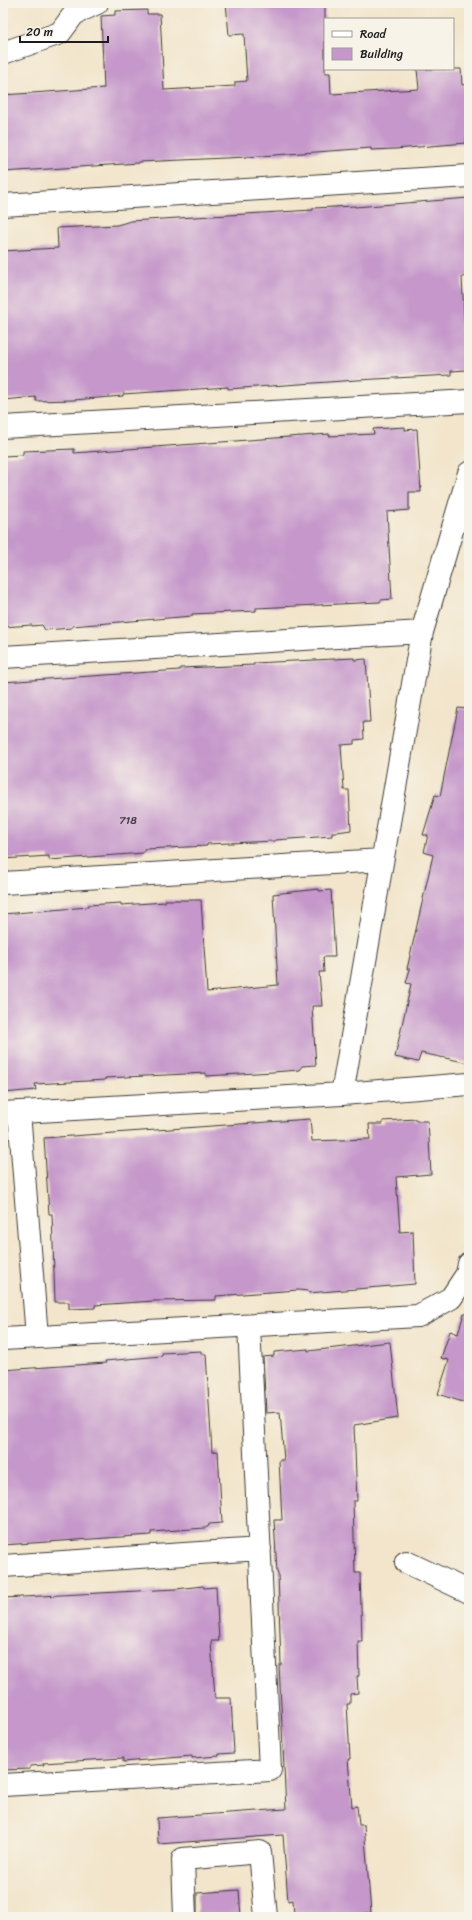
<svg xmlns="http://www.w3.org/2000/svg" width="472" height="1920" font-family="Sriracha,sans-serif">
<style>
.building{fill:#c597ca}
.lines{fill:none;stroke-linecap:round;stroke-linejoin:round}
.minor-casing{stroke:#3c3a36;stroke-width:24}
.minor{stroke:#fff;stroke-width:22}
.labels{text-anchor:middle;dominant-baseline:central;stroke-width:4;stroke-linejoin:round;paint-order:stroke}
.number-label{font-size:11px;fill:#463b48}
</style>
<rect width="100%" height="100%" fill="#f7f3e8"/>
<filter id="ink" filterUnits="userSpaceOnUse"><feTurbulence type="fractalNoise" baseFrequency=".025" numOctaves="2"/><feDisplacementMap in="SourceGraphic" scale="8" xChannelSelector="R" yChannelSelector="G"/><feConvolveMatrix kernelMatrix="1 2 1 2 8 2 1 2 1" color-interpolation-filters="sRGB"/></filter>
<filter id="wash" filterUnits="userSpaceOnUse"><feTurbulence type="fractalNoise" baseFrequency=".012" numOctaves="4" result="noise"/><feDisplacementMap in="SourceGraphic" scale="16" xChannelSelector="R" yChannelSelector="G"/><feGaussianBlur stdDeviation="0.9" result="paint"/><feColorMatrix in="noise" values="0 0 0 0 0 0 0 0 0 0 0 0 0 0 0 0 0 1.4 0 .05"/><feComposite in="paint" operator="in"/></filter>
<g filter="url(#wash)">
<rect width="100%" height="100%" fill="#f2e5cb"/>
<g id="blocks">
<path class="building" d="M226,3H325V73H330L331,94L419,89L417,69H461L462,85L469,84V138H466V143L395,149L371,150V148L247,157L139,162V163L3,172V95L104,88L101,16L115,15V11L147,10V14H160L164,90L235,86V82L247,81L244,34L229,35Z
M469,198V276L462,277L467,370L451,371V375L357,380L228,389V387L123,394V396L73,400L36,401V397L3,400V251L58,248L57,228L117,225L131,221L178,218L313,210V208L355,206V207Z
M405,427V430L417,429L421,492H409V510L387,512L392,599L381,600L380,602L256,608V611L192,614V616L72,626V628L45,630L42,625L32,626V625L3,627V456L23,455V451L74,449V453L329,434V436L374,434L373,429Z
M354,658V660L366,659L370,722H363L364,739L354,740V744L341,745L344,790H349L351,830L337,832V833H332V836L275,840V841L207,844V846L145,849L143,853L49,860V856L3,859V682L180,670V668L254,665V663Z
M458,708L469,709V1063L421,1053L418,1062L395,1057L411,984L406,983L410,969H407L433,855L424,852L428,835H423L435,795L440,796Z
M319,889V891L331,890L335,957H323L324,972H319L322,1006H312L316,1065L302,1066L299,1070L273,1072L206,1076V1073L105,1078V1080L35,1084L36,1090L3,1093V914L88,907V905L121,903V905L165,902V900H201L207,992L278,985L273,894Z
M310,1119L312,1141L370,1139L369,1124H383V1121L416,1119V1121H428L431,1174L396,1177L400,1232L413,1231L415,1284L309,1293L308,1291L298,1290L229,1295L216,1296V1300L154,1301L95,1305V1308L69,1309V1302H55L52,1214H49L44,1138Z
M464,1313L469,1314V1404L438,1394L449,1360L441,1358L450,1331L458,1334Z
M390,1342L398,1418L354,1425L357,1501H353L355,1573H360L362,1641H358L359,1676H357L358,1693L350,1694V1704H347L350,1759H348L352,1807L357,1806L359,1825H364L371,1913H365V1917H294L293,1900L288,1901L283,1835L158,1844L157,1818L286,1809L279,1665H281L278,1573H277L274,1520H282L279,1460H284L280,1412L266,1413L263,1357L274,1356V1352L308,1349V1351Z
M201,1351V1354H206L212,1452L218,1451L222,1523L209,1524V1526L205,1528L151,1532V1535L3,1545V1370L106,1363L105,1361L162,1356V1353Z
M203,1586L204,1588L216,1587L219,1641H211L215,1698H231L234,1753L219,1754V1756L192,1758V1756L123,1762V1758L43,1763L44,1765L30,1766V1769L3,1770V1598L176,1589Z
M239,1890L241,1917H197V1893Z"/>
</g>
</g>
<g filter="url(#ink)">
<use href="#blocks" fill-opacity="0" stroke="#3c3a36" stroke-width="1"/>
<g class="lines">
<defs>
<path id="minor" d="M3,53L60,33L74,14L97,3
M3,205L469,176
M3,427L469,401
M3,657L422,632
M3,883L382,860
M342,1094L422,632L469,473
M19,1112L37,1337
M3,1113L342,1094L469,1084
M3,1339L418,1316L451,1298L467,1274L469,1264
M406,1562L469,1592
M3,1566L260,1549
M3,1785L270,1770L249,1326
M185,1917L183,1859L260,1852L266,1917"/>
</defs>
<use href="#minor" class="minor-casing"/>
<use href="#minor" class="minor"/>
</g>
</g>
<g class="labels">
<g class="number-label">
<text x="128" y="820">718</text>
</g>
</g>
<rect width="472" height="1920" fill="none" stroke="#f7f3e8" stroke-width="16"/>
<rect x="324" y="18" width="130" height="52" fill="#f7f3e8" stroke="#9f9d96"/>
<rect x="332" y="31" width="20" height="6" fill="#ffffff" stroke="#9f9d96"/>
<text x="360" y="38" font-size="12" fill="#1c1c1c">Road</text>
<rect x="332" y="48" width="20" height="12" fill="#c597ca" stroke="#9f9d96"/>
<text x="360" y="58" font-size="12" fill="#1c1c1c">Building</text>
<path d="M20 36v6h88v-6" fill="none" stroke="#1c1c1c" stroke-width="2"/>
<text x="26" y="36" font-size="12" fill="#1c1c1c" stroke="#f7f3e8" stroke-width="3" paint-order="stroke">20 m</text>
</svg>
